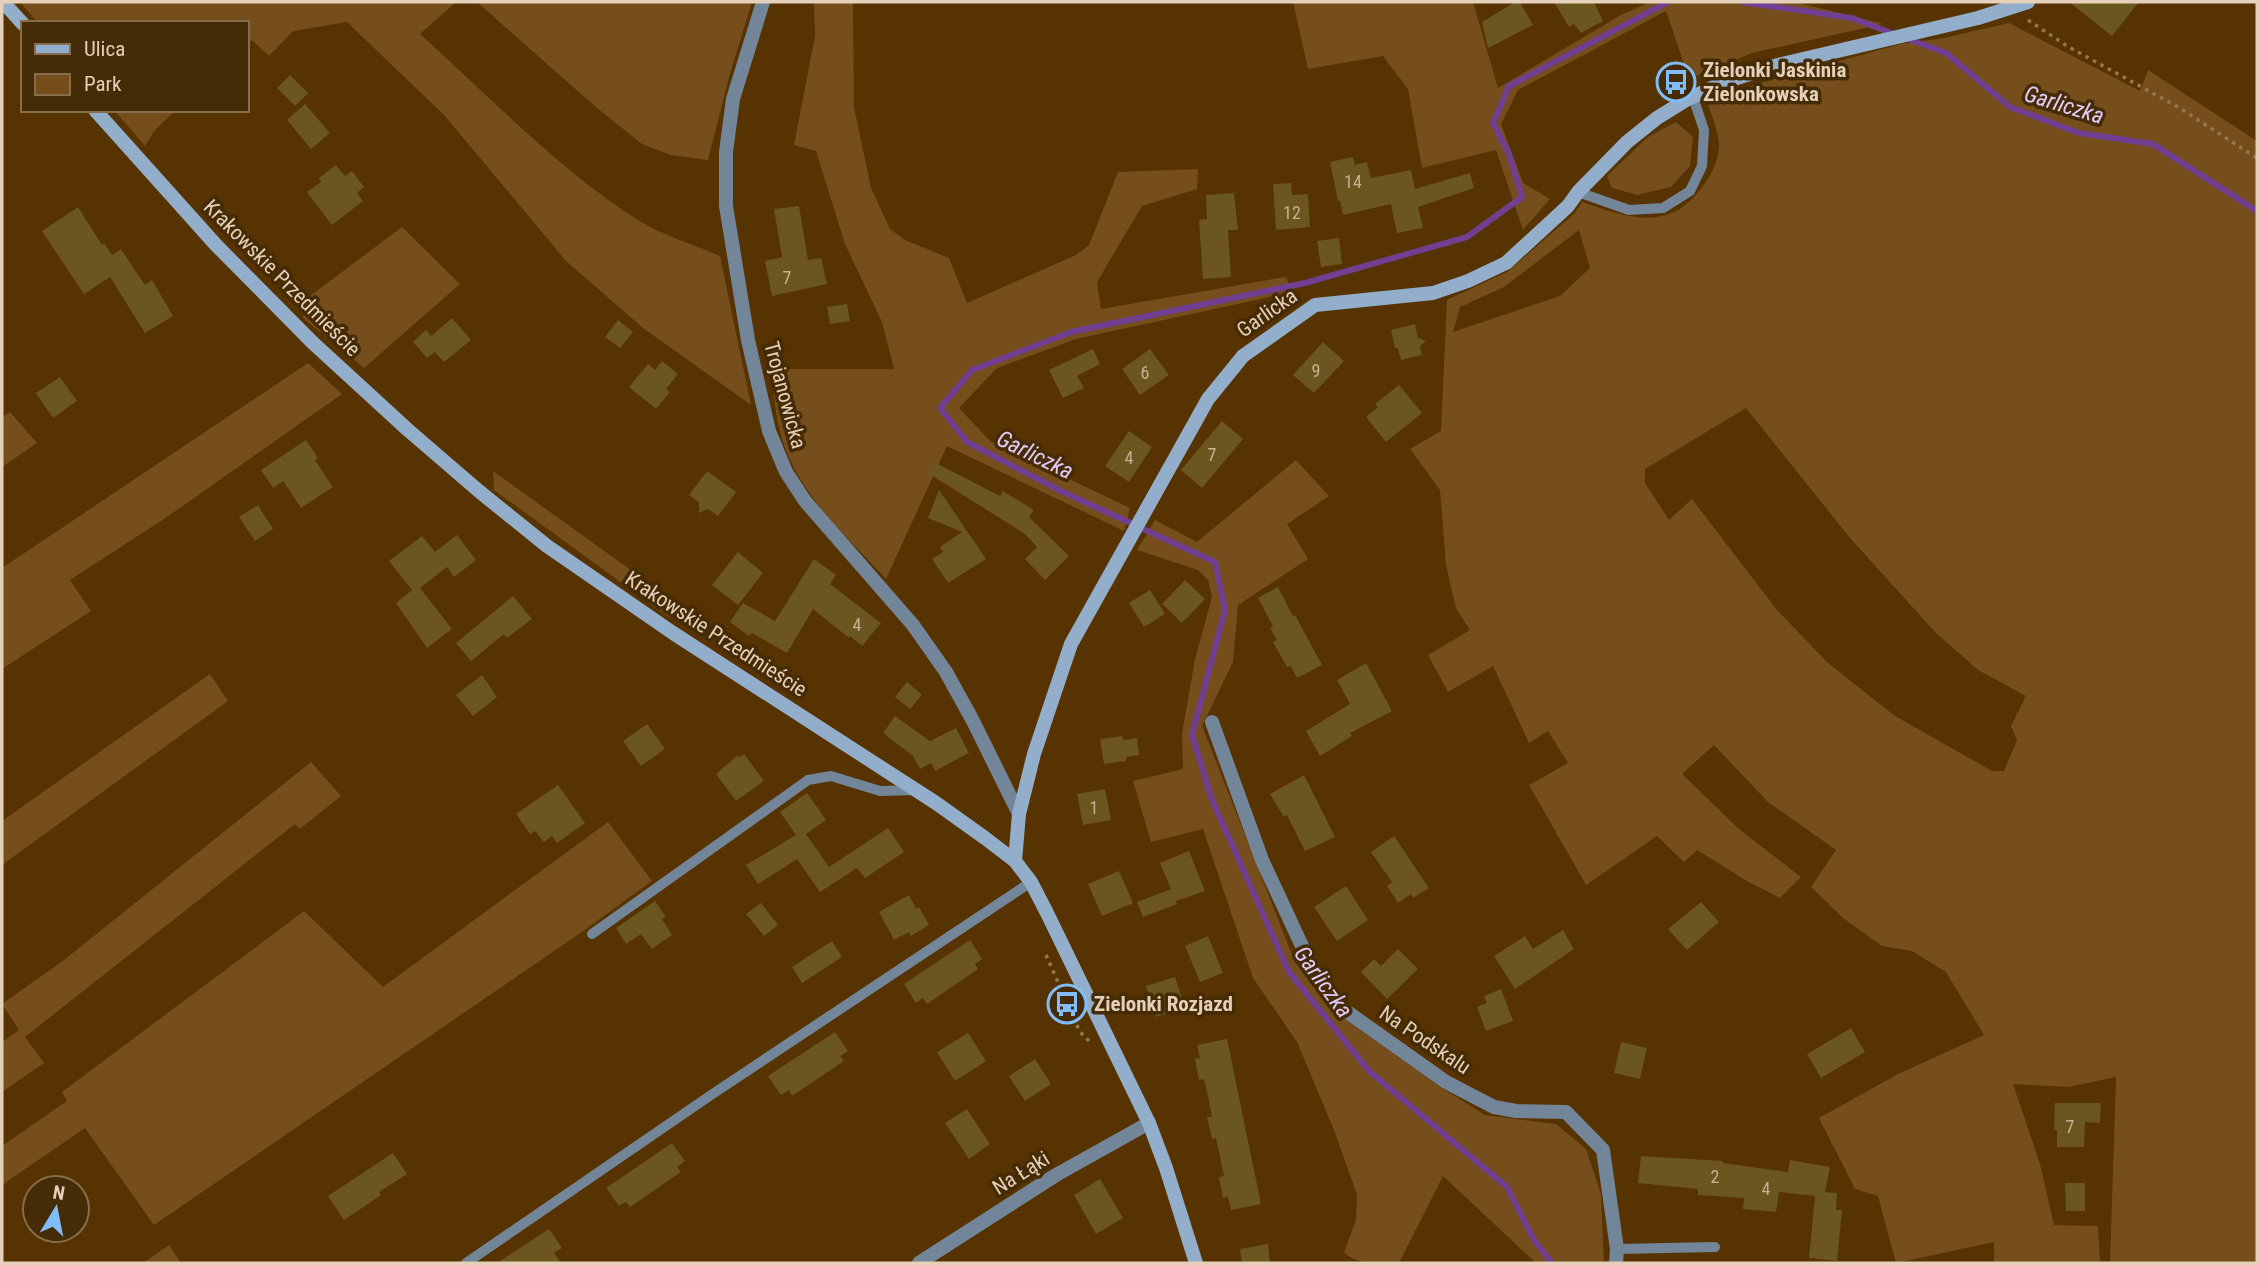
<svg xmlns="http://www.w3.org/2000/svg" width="2259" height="1265" font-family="'Roboto Condensed',sans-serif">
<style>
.green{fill:#754e1c;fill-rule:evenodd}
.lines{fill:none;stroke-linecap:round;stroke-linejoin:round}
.stream{stroke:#703f92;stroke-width:6}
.building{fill:#6a561e}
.path{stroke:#947750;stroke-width:3.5;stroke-dasharray:3.5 5;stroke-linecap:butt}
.lane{stroke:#738598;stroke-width:10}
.street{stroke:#738598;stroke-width:14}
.secondary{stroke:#92aecb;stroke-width:14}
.labels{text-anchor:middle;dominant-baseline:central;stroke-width:7;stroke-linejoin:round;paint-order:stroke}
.number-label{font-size:18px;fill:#c6b292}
.poi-label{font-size:21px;font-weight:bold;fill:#e5d0b9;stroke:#462b07;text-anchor:start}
.street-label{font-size:21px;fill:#e5d0b9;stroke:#462b07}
.water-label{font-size:23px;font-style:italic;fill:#e2caf7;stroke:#462b07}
</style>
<rect width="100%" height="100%" fill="#563300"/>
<path class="green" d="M20,2H456L420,34C491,98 560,171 641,222C665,236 695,245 720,256L751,405L643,328L566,261L444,115L347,22L293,31L269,56L252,40L247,45V23H38Z
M477,2H752L729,77L708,160L671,155L642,144L597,108Z
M814,2H853L854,107L871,188L890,229L905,240L949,258L967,303L1076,255L1089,245L1118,172L1198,169L1197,189L1142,206L1097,282L1101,309L1285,277L1299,298L1290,306L1279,295L1076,339L997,368L959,408L991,442L1130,508L1124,531L947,446L886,579C849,538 801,497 783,442C775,418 772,378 768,351L780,348L782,369H894L882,322L845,244L816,151L794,145L815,36Z
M1293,2H1473L1498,88L1621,15L1650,2H1785L1803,4L1883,24L1752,53L1689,79L1666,11L1518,90L1501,124L1523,183L1550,199L1523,230L1496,150L1422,168L1408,89L1383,56L1308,69Z
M2009,23L2140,91L2148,70L2257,141V1263H2110L2116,1077L2068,1087L2013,1084L2040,1164L2054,1225L2098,1226L2100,1263H1994V1242L1896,1263L1878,1196L1855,1189L1819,1118L1898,1074L1984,1035L1946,972L1912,951L1882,946L1843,918L1811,887L1836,850L1768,802L1714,745L1682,774L1739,829L1801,877L1780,898L1747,881L1697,850L1684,862L1657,836L1586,885L1529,785L1568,763L1548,731L1529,743L1493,666L1448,692L1428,655L1470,630L1456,608L1446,565L1440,490L1410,449L1441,431L1447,300L1507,272L1574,214L1582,202C1628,218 1670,233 1703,186C1712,174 1718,162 1719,146C1719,133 1712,117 1708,104L1753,85L1901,44L1944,38ZM1579,230L1590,268L1560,296L1453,332L1460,307L1504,287ZM1746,408L1850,538L1935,632L1978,670L2026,696L2011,726L2017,740L2004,771H1992L1895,716L1828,663L1777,610L1692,499L1669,520L1645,483V469Z
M114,110H176L154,131L145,146Z
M1676,122L1693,137L1690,166L1671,187L1637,195L1612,188L1607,176L1648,137Z
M402,227L460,284L364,368L303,318L306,299Z
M308,363L342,394L167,517L70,580L91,611L2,669V568Z
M10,412L37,443L2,467V417Z
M1296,460L1329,496L1287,524L1308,559L1238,605L1233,662L1202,726L1295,962L1332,1010L1442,1088L1485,1115L1556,1124L1586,1149L1601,1194L1604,1263H1536L1443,1176L1399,1263C1379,1263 1359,1265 1344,1253L1356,1220L1357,1195L1334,1130L1297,1042L1253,978L1203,829L1151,842L1133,781L1183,769L1182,734L1195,659L1212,597L1208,580L1198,570L1137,550L1155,520L1197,542Z
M493,471L681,606L670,618L494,490Z
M210,674L228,701L2,865V821Z
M311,762L341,796L300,829L295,824L25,1037L44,1063L2,1092V1042L19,1030L2,1004L64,960Z
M608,822L652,881L579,934L154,1225L85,1128L2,1185V1146L67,1101L62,1092L304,911L383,987Z
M169,1245L181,1263H143Z"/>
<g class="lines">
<path class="stream" d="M1742,2L1852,18L1894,34
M1908,39L1946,53L2010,107L2079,133L2153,144L2257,211
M1552,1263L1534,1240L1507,1187L1369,1071L1289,972L1212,800L1192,735L1225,610L1215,562L1061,491L967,442L940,408L972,370L1071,332L1305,283L1467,237L1522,197L1509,154L1493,123L1509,86L1668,2"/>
</g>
<path class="building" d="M1515,2H1520L1533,25L1488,48L1482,22Z
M1554,2H1594L1603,21L1581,33L1574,24L1569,27Z
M2069,2H2139L2112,36Z
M290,75L308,93L295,106L277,88Z
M305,104L330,133L311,149L287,120Z
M1353,157L1355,165L1367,162L1371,178L1411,170L1415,189L1470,173L1474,188L1418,207L1423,228L1397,233L1391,204L1343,215L1340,201H1338L1330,162Z
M336,165L345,176L352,171L364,187L357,193L363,201L332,225L307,192L321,182L319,178Z
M1291,183L1292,195L1308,194L1310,227L1276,230L1273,184Z
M1234,193L1238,230H1228L1231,277L1203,279L1199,220L1207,219L1206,195Z
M799,206L808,260L821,258L827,284L772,296L765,261L782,257L774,209Z
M78,207L102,245L104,243L112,255L121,249L145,285L152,280L173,316L145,333L110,277L84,294L42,231Z
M1339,238L1342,264L1321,267L1317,241Z
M847,304L850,321L830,324L827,307Z
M452,318L471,340L444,362L435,352L427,358L413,342L426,330L431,336Z
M618,320L633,332L620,348L605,337Z
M1415,324L1418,338L1426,341L1420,346L1422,355L1401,360L1398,348H1395L1391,330Z
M1323,342L1344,361L1314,393L1293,375Z
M1093,349L1100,364L1077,376L1084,388L1063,398L1049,370Z
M1150,349L1169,375L1140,395L1122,369Z
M662,361L678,374L666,389L670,392L656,409L629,387L648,364L655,370Z
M60,377L77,401L53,418L36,393Z
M1399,385L1422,413L1386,442L1366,417L1378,407L1375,404Z
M1222,421L1243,439L1202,488L1181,470Z
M1129,431L1152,447L1129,482L1105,466Z
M306,440L318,458L315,460L333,487L301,508L283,481L273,488L261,470Z
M934,462L1000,496L1003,491L1034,510L1029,517L1069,556L1045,580L1025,559L1037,547L1025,534L928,473Z
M707,471L736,492L718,516L708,509L699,513V502L689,495Z
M939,490L986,559L948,583L932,559L943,552L940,547L962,532L928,518Z
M258,505L273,529L255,541L239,517Z
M457,535L476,560L454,577L447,567L420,588L452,629L427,648L396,603L412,590L389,561L422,536L435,552Z
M738,552L763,573L738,605L712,585Z
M814,559L836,575L830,584L881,623L862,646L850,636L849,638L813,609L787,653L752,633L749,636L730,622L743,603L775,621Z
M1185,580L1205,599L1182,623L1162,604Z
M1278,587L1293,616L1295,615L1322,665L1297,678L1291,666L1287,667L1273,642L1277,640L1270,628L1273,626L1258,598Z
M1150,590L1165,614L1144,627L1129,603Z
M513,596L532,619L507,638L504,634L471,661L456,643Z
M1366,663L1392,711L1350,733L1352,736L1320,756L1306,731L1350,704L1337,680Z
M482,675L497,697L473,716L456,695Z
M907,682L922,695L910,709L895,697Z
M895,716L930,741L956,728L969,753L935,771L931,763L920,769L913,756L883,733Z
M647,724L665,749L641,766L623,741Z
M1122,736L1123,740L1137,738L1139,755L1126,757V761L1104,764L1100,739Z
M744,754L764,781L736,801L716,774L738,755L740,757Z
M1304,775L1335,837L1305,851L1287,815L1284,817L1270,794Z
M558,785L585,823L557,843L552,836L544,842L535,831L530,834L516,814Z
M1105,789L1111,820L1083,825L1077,794Z
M807,793L826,820L806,834L829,867L888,828L904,852L865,878L857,868L820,892L797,859L758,884L746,865L796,835L780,812Z
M1394,836L1429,888L1413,898L1411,894L1398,903L1387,886L1392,882L1371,852Z
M1189,851L1205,891L1176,901L1177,904L1143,917L1137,902L1171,889L1160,863Z
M1119,871L1133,903L1102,916L1088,884Z
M1346,886L1368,920L1337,941L1314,907Z
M909,895L916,909L919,907L929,925L911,936L909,932L894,940L879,912Z
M655,901L666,917L662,919L672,935L652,949L641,934L626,944L616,928Z
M1701,902L1719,922L1687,950L1668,929Z
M761,903L778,925L764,936L746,914Z
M1563,930L1574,949L1515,989L1494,956L1525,936L1533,949Z
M1208,936L1223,973L1200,982L1185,946Z
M970,940L982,959L975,964L978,969L927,1004L923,998L916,1003L904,984Z
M832,941L842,957L802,983L792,967Z
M1398,949L1418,969L1387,999L1361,972L1374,959L1381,966Z
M1175,977L1185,1008L1156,1017L1146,986Z
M1501,989L1513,1021L1486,1031L1477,1007L1487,1003L1484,996Z
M1851,1028L1865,1052L1821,1078L1807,1054Z
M835,1032L848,1051L840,1056L844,1061L792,1096L789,1090L781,1095L768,1076Z
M968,1033L986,1061L955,1081L937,1052Z
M1227,1039L1261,1204L1231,1210L1228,1197L1223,1198L1219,1177L1224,1176L1216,1138L1212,1139L1207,1117H1212L1208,1096L1204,1079L1199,1080L1195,1059L1200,1058L1197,1045Z
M1621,1042L1647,1048L1640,1079L1614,1073Z
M1035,1059L1051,1084L1025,1101L1009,1076Z
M2055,1103H2101L2100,1123L2085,1122L2084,1147H2057V1130H2054Z
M967,1109L990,1144L969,1159L945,1123Z
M672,1143L685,1161L677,1167L681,1172L630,1207L626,1202L619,1206L606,1188Z
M393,1153L407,1174L379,1192L381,1195L344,1220L328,1196Z
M1641,1156L1723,1161V1163L1788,1172L1790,1160L1830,1167L1825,1192L1837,1193L1836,1210H1842L1837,1261L1809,1258L1815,1196L1779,1192L1776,1212L1743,1209L1744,1198L1698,1195V1189L1638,1183Z
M1100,1179L1123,1218L1096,1234L1074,1195Z
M2065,1183H2085V1211H2066Z
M549,1229L562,1248L554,1253L561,1263H497Z
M1268,1244L1270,1263H1242L1240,1249Z"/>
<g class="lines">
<path class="path" d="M2028,20L2067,46L2178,107L2257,158
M1046,955L1080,1032L1089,1041"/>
<path class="lane" d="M1578,192L1629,210L1663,208L1690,191L1702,166L1704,130L1693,97
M592,934L808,780L831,776L880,791L916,790
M1617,1249L1715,1247
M466,1263L711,1095L1031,882"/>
<path class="street" d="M763,2L733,99L726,152V206L748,340L769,431L786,472L805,501L913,625L946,672L973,721L1019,814
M1212,722L1262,860L1309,961L1336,1004L1446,1082L1494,1107L1516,1111L1566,1112L1603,1150L1617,1249L1616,1263
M919,1263L1056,1175L1149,1123"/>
<path class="secondary" d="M3,2L23,24
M95,110L216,245L312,342L408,430L480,492L547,546L673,633L936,803L985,838L1015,861L1031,882L1047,913L1149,1123L1166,1168L1196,1263
M1015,861L1019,814L1034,754L1071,644L1208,399L1243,356L1315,305L1433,293L1468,281L1506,263L1568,206L1578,192L1627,142L1657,118L1686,100L1724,82L1778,65L1978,18L2028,2"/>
</g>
<defs>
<symbol id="bus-ring" viewBox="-11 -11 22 22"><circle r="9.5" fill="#462b07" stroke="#80bdfa" stroke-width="1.5"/><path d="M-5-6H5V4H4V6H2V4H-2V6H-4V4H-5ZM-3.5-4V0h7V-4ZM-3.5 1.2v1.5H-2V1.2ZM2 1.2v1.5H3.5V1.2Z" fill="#80bdfa"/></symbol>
</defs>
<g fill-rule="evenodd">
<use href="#bus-ring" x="1654" y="60" width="44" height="44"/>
<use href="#bus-ring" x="1045" y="982" width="44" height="44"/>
</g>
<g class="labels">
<g class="number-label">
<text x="1353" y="181">14</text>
<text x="1292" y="212">12</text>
<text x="787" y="277">7</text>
<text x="1316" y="370">9</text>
<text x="1145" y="372">6</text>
<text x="1212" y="454">7</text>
<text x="1129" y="457">4</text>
<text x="857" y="624">4</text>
<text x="1094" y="807">1</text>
<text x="2070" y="1126">7</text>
<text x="1715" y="1176">2</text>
<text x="1766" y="1188">4</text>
</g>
<g class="poi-label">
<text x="1703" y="70">Zielonki Jaskinia<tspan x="1703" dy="24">Zielonkowska</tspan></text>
<text x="1094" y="1004">Zielonki Rozjazd</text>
</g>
<g class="street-label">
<text transform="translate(282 278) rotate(45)">Krakowskie Przedmieście</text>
<text transform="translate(1267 313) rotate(-35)">Garlicka</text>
<text transform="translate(785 395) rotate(75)">Trojanowicka</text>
<text transform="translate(716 634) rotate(33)">Krakowskie Przedmieście</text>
<text transform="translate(1425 1040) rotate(34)">Na Podskalu</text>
<text transform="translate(1021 1173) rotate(-32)">Na Łąki</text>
</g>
<g class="water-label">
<text transform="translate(2064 105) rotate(17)">Garliczka</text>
<text transform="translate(1035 455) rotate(26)">Garliczka</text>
<text transform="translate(1323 982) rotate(54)">Garliczka</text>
</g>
</g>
<rect width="2259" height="1265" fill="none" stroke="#e5d0b9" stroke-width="7"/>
<rect x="21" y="21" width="228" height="91" fill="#462b07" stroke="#866d4e" stroke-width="2"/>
<rect x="35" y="44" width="35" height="10" fill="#92aecb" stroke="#866d4e" stroke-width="2"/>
<text x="84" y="56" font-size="21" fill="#e5d0b9">Ulica</text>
<rect x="35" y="74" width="35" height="21" fill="#754e1c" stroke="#866d4e" stroke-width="2"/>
<text x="84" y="91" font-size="21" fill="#e5d0b9">Park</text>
<g transform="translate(56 1209) rotate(10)"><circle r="33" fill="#462b07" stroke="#866d4e" stroke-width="2"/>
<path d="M0-5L12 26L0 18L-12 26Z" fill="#80bdfa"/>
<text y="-10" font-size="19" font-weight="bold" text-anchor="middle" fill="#e5d0b9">N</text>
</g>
</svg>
